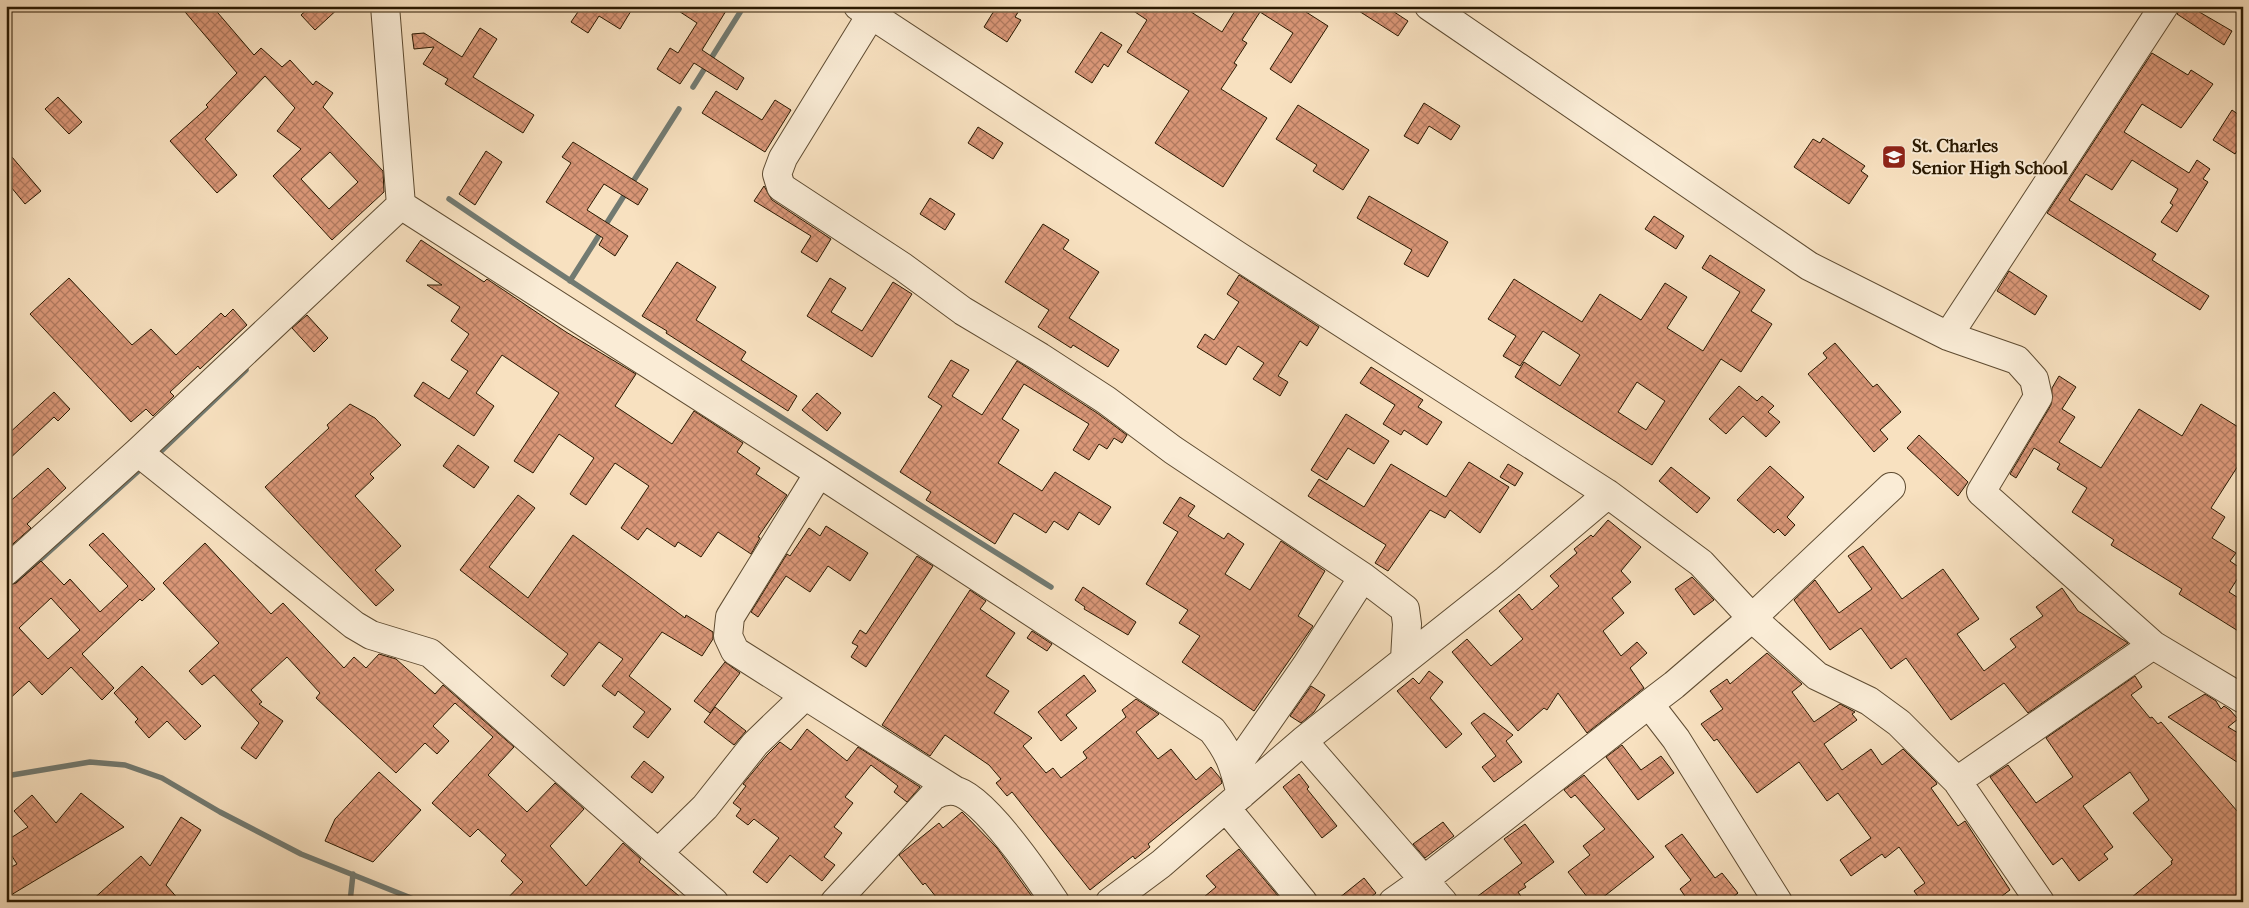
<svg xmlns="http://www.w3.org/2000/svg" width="2249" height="908" font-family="'IM FELL French Canon',serif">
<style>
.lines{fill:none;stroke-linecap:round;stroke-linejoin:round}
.stream{stroke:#727a71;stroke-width:5.5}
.building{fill:url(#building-cross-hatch);stroke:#2a1901;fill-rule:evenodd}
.minor-casing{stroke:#5e4b31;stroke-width:30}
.minor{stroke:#faecd6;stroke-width:28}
.labels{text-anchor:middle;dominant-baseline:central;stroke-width:4;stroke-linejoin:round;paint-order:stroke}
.poi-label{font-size:19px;font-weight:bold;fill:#2a1901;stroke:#faecd6;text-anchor:start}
</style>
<defs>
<pattern id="building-cross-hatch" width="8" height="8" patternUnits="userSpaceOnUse" patternTransform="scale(1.25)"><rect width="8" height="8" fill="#da9778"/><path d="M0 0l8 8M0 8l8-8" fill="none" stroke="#b17a60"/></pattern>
</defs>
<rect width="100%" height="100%" fill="#f8e1c0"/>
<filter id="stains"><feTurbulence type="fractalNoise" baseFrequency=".004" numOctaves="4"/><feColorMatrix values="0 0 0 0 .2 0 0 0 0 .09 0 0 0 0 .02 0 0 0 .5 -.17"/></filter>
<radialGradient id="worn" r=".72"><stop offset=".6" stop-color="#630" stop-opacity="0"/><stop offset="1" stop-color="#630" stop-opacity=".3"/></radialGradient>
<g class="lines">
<path class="stream" d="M693,87L744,6
M449,199C646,334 848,460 1051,587
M570,281L679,109
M155,457L246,370
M10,587L144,466
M6,776L90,762L125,765L162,778L220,812L301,854L421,902
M350,902L353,874"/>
</g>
<path class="building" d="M180,6H212L254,55L261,48L282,67L290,60L313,85L316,81L333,93L323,107L383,171L384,192L332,240L273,176L301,149L277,131L295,108L265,76L205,139L237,175L217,193L170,141L208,107L206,105L237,73ZM330,152L358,182L329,209L301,179Z
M311,6H341L315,30L301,15Z
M582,6H634L620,29L599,16L588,33L571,22Z
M671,6H729L702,50L744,78L737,90L694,63L680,84L657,69L670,48L678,53L697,23Z
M997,6H1022L1015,17L1021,20L1007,42L984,27Z
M1126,6H1182L1222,32L1238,6H1310L1306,12L1328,26L1291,83L1270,69L1293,33L1260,12L1242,40L1247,43L1234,63L1237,65L1221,89L1267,118L1223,187L1155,143L1189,91L1127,52L1147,20Z
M1351,6H1385L1408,21L1398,36Z
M2182,6H2189L2232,31L2224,45L2177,14Z
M480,28L497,39L473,77L534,115L523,133L445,84L448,79L423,64L434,47L414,49L412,34L424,33L462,57Z
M1101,32L1122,45L1108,67L1104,64L1092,83L1075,72Z
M2152,53L2188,75L2191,70L2213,84L2181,128L2142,104L2124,132L2189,173L2197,160L2210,169L2203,179L2208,182L2177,232L2161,222L2173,205L2170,203L2178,189L2132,160L2112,190L2086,174L2069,200L2156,254L2152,260L2209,296L2200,310L2047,213Z
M716,91L762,120L775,100L791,110L765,152L702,113Z
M58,97L82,122L69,134L45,109Z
M1424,103L1460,126L1451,140L1429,126L1418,144L1404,136Z
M1298,105L1369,150L1343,190L1313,171L1317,165L1276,139Z
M2232,110L2243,118V142L2235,154L2213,140Z
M978,127L1003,143L993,159L968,143Z
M1823,138L1865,166L1861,171L1868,176L1849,204L1794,167L1813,139L1820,143Z
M573,142L648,189L638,205L604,184L587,210L628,236L615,256L599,245L603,238L546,202L571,163L562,157Z
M6,150L41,191L25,204L6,181Z
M486,151L502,162L475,205L459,194Z
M764,186L772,200L831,239L817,262L801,252L811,236L754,201Z
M1369,196L1448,242L1428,277L1404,264L1412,250L1357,218Z
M930,198L955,214L945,230L920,214Z
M1654,216L1684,236L1676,249L1645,229Z
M1043,224L1069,240L1063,249L1099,272L1069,318L1119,350L1108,367L1073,345L1071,348L1038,327L1049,310L1005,282Z
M421,240L484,282L487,279L566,332L636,374L615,406L672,444L694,411L743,443L737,452L760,468L756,474L787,495L758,537L760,538L751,554L718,532L701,557L678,542L675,547L647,528L638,540L621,528L649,486L615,463L586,505L570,494L594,458L559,434L533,473L514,461L559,393L502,355L476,393L494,406L474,436L414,396L423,382L449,399L468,371L451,360L469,334L451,321L460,307L427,285H442L406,261Z
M1710,255L1765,290L1751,311L1772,324L1741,372L1721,359L1652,465L1515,377L1524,362L1560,386L1580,355L1543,331L1520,366L1503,356L1516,336L1488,319L1514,279L1582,322L1600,294L1641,320L1665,283L1687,297L1667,328L1703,351L1740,292L1702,268ZM1637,382L1665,401L1646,430L1618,412Z
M677,262L716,287L696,320L746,352L741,360L797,396L788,411L666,333L667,331L642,316Z
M2009,271L2047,296L2035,315L1997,291Z
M1239,275L1319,327L1307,346L1300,341L1278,376L1288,382L1280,396L1253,379L1264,363L1238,346L1226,365L1197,347L1205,334L1214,340L1239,302L1227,294Z
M69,278L132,345L151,329L176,355L221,313L225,317L233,309L247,325L200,369L198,366L170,392L174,396L153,416L146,409L131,422L30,314Z
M830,278L846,288L831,312L862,331L893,282L912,294L872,357L807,316Z
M307,315L328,338L314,352L292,328Z
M1835,343L1873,387L1877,384L1901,412L1880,430L1888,439L1874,452L1808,374L1827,358L1823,353Z
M951,360L969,370L952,396L982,415L1017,361L1097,413L1127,435L1122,443L1114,438L1107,449L1099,444L1089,460L1073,450L1089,424L1024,384L1002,419L1019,430L998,463L1042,491L1055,472L1111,507L1099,525L1079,512L1068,530L1054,521L1046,533L1014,513L995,544L926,500L931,492L900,472L942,406L928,397Z
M1371,367L1423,400L1418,407L1442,422L1427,445L1404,430L1401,435L1383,424L1395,405L1360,383Z
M2059,376L2076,387L2062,409L2075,417L2059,442L2101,468L2139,409L2182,436L2201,404L2243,430V458L2211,508L2225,517L2212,538L2236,553L2230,561L2243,570L2229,592L2243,601V634L2179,594L2182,589L2111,545L2114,540L2072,512L2087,488L2057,469L2060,464L2034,448L2016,478L2010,474L2051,405L2052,388Z
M1739,386L1757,401L1762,396L1774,406L1768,412L1780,422L1766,437L1743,416L1726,434L1709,419Z
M54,392L70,409L58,421L54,417L6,462V436Z
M817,393L841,413L827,431L802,410Z
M350,404L375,418L401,445L370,474L374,478L355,496L401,546L375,570L394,590L376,606L265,487L329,428L327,425Z
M1346,414L1389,441L1374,464L1348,448L1327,480L1311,470Z
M1919,435L1968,482L1958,496L1907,448Z
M458,445L489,467L474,488L443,466Z
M1469,462L1509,487L1480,533L1450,510L1445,518L1430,510L1388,571L1375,563L1386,545L1308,496L1319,479L1364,507L1391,464L1446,497Z
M1508,464L1523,473L1515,486L1500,477Z
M1770,466L1804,497L1787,517L1795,525L1785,536L1778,529L1774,533L1737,500Z
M1671,467L1710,498L1697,513L1659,481Z
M48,468L66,488L27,524L31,528L6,550V505Z
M518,495L535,508L489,567L528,598L573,535L685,618L686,615L713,632V639L702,656L662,632L629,676L671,709L648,738L633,727L645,712L618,691L615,696L602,686L623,659L599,642L564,686L551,676L568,654L460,570Z
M1180,497L1195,506L1188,516L1224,539L1228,533L1244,544L1225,574L1250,590L1281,541L1325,571L1298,616L1313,626L1254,711L1182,662L1200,636L1179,623L1188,610L1146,584L1178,532L1163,523Z
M1608,520L1641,547L1621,571L1631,582L1612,598L1624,613L1603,631L1621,656L1637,642L1647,653L1630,668L1644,688L1587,733L1558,693L1547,710L1544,708L1518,731L1452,652L1467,639L1491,666L1523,639L1499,611L1519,594L1532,610L1559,586L1550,576L1577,553L1574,549L1591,535L1593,537Z
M826,526L868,553L850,581L828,566L810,592L786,576L758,617L751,612L787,554L790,556L809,528L820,536Z
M103,533L155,589L142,601L140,599L82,654L114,688L102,700L71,667L42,695L29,681L6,702V586L16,583L41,561L64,585L70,579L100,612L128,586L89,545ZM51,598L80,630L48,659L19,628Z
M205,543L271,614L283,603L344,668L354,657L366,668L379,654L396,659L435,694L443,685L514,747L488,775L527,812L555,783L584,809L550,846L586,886L623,843L641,859L639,862L686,902H504L523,882L501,861L506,855L478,829L470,837L432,803L493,737L455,703L433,726L449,741L437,754L425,743L396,773L316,698L320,693L287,657L251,690L262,702L259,704L283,721L256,759L241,748L259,723L214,675L202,685L189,671L219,643L163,583Z
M1863,546L1902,599L1943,569L1979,619L1957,634L1984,671L2016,647L2010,639L2043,616L2036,607L2062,588L2078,611L2128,643L2028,713L2004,683L1951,720L1906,658L1891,669L1861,628L1830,650L1794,600L1815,580L1839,613L1872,589L1848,556Z
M917,556L933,566L866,667L851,657L858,646L852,643L860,630L866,634Z
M1692,577L1714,600L1694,615L1675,589Z
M1083,587L1136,622L1128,635L1084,609L1085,607L1075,600Z
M970,590L986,601L980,609L1015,633L986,676L1009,691L994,713L1032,738L1023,746L1046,773L1053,768L1061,778L1087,758L1083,752L1126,717L1122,710L1136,699L1159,714L1136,732L1158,759L1171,749L1196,780L1211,767L1221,779L1222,783L1148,844L1150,847L1135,859L1133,856L1090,890L1012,792L1007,796L996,783L1001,779L989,765L945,735L930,756L882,725Z
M1032,631L1052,644L1047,651L1027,638Z
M1767,653L1802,684L1792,692L1814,722L1840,704L1855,712L1852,714L1857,720L1824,744L1842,770L1871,749L1882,765L1903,749L1936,782L1937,784L1931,788L1958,826L1965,821L2010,890L1994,902H1922L1914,891L1925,883L1899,847L1885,858L1882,854L1851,876L1840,860L1871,838L1838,793L1827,801L1799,762L1757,793L1717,739L1714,741L1701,724L1723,709L1710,691L1727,679L1730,684Z
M725,662L740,673L710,713L694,701Z
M142,666L201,726L185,740L167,721L149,738L135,722L138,719L114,693Z
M1429,671L1443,682L1430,698L1462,734L1446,748L1397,691L1413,678L1419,684Z
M1084,675L1096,691L1066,715L1077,728L1061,741L1038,712Z
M2135,676L2142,687L2131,695L2150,718L2152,717L2158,724L2161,722L2243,818V895L2235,902H2126L2172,864L2171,861L2173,860L2133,813L2149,800L2130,772L2083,806L2113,847L2104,854L2108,859L2079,881L2062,858L2053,865L1990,777L2008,765L2036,803L2073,777L2046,738Z
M1311,686L1325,695L1314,712L1301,723L1290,716Z
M2205,694L2216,701L2221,709L2224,706L2230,710L2238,719L2228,727L2243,736V766L2168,717Z
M715,707L746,731L734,745L704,722Z
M1484,713L1513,735L1506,741L1522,762L1494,782L1482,767L1496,756L1471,723Z
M807,729L847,761L858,747L920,787L907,802L894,792L898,786L871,765L845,797L853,803L834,827L842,833L824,857L835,865L822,881L790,855L767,883L753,872L779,838L754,819L748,825L736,816L741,809L733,803L746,786L743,784L767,755L780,742L791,750Z
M1622,745L1641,770L1661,756L1674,773L1638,800L1606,757Z
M644,761L664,777L652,793L631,777Z
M379,772L421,810L373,862L325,841L335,819Z
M1299,774L1309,787L1307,789L1337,826L1322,838L1283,787Z
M1584,775L1654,857L1597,902H1591L1568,872L1590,855L1583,846L1605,829L1575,795L1571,798L1564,790Z
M81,793L124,827L6,898V870L17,864L6,847V841L28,827L14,811L32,795L56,823Z
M962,812L997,848L1036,902H940L925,883L923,885L899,855L939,823L943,828Z
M181,817L201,830L166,885L181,902H90L141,856L150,866Z
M1443,822L1454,836L1425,858L1413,844Z
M1525,824L1554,862L1524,884L1526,887L1518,892L1525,902H1470L1522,863L1504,839Z
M1682,834L1715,878L1722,873L1738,893L1727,902H1689L1680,889L1691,880L1665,846Z
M1239,849L1283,902H1198L1216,887L1206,876Z
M1364,878L1376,893L1365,902H1334Z"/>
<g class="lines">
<defs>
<path id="minor" d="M385,6L401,205
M858,6L1238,256L1608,494L1701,563L1752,618L1674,685L1649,704L1676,739L1778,902
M1429,6L1809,266L1948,336L2017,360L2034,379L2038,397L1981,492L2153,645L2243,699
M871,15L783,158L777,174L781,187L903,267L963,311L1040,357L1106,400L1173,450L1363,577L1306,666L1235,768
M401,205L819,473L1212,730C1230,753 1234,766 1241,795
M1948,336L2164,6
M138,452L354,625L371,635L430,653L714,902
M819,473L730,617L728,636L735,651L956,791
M1891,487L1752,618L1817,676L1869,701L1899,723L1957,781L2040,902
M6,571L138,452L401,205
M1363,577L1405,609L1407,624L1405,659
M1303,741L1443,902
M1957,781L2153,645
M1226,808L1303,902
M658,853L705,807L755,744L805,696
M835,902L933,796C939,792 947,790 955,791C982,794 1039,878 1055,902
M1110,902L1161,864L1303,741L1506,580L1608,494
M1393,902L1424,880L1649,704"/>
</defs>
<use href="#minor" class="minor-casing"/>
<use href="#minor" class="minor"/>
</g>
<defs>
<symbol id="school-square" viewBox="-11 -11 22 22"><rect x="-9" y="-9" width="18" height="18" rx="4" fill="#8f2418" stroke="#faecd6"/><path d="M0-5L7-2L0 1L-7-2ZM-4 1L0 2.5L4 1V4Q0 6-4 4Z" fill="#fff"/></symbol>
</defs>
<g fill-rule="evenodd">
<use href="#school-square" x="1880" y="143" width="28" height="28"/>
</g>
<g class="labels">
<g class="poi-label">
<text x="1912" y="146">St. Charles<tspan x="1912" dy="22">Senior High School</tspan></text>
</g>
</g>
<rect width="2249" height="908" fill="none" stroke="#f8e1c0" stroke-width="25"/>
<rect x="8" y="8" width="2234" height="893" fill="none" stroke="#2a1901" stroke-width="2.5"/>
<rect x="12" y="12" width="2224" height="883" fill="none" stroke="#2a1901"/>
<rect width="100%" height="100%" filter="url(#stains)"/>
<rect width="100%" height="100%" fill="url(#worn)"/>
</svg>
